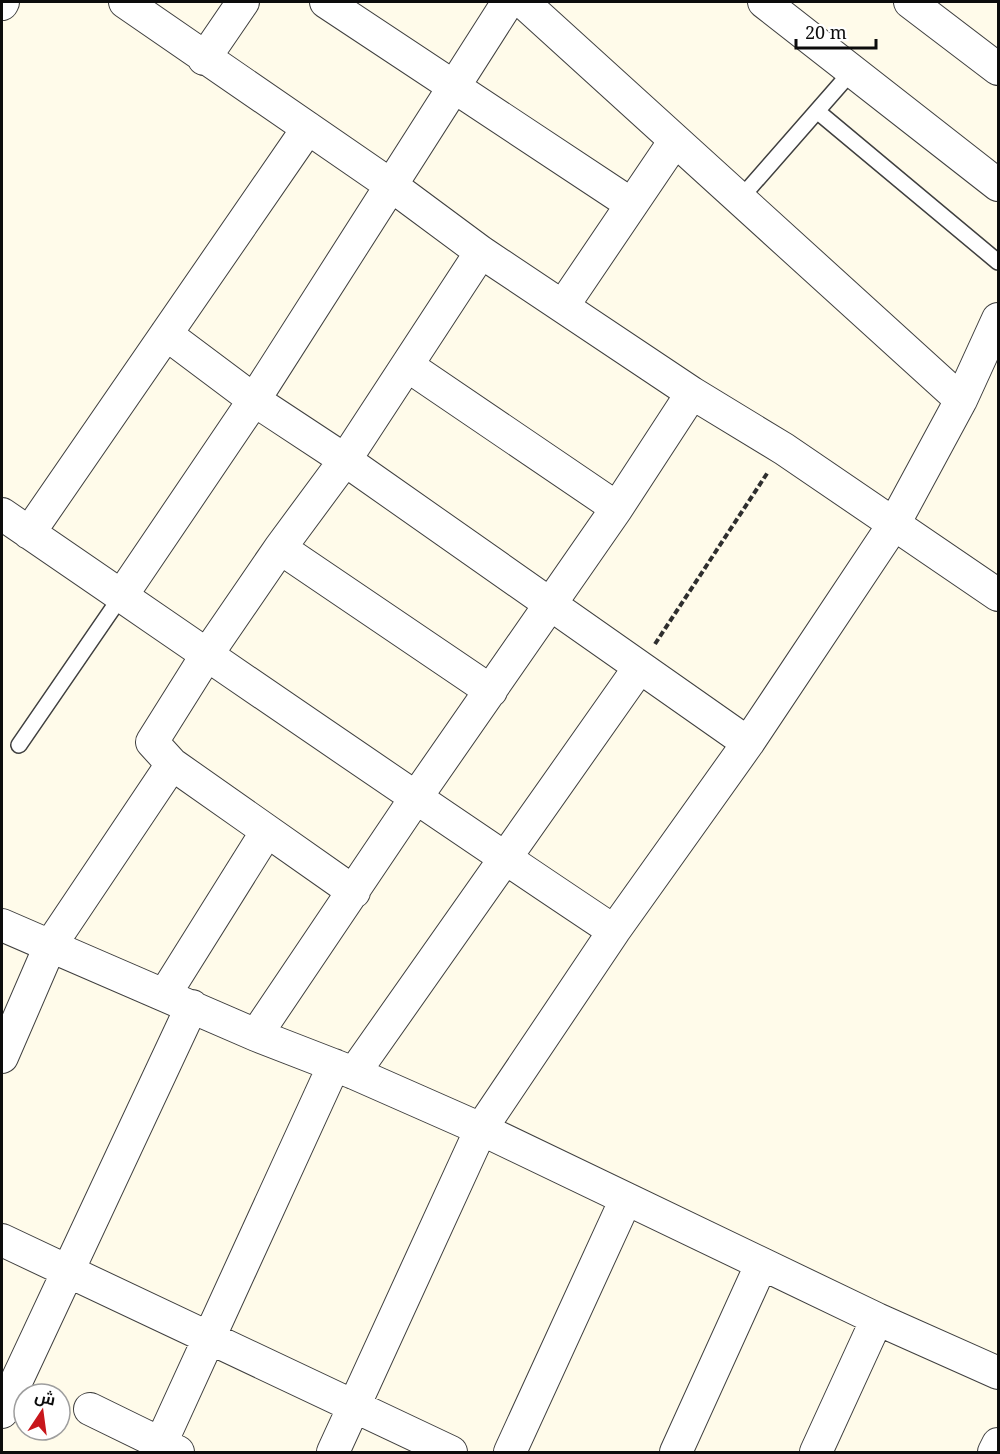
<svg xmlns="http://www.w3.org/2000/svg" width="1000" height="1454" font-family="'Noto Serif',Cairo,serif">
<style>
.lines{fill:none;stroke-linecap:round;stroke-linejoin:round}
.service-casing{stroke:#3f3f3f;stroke-width:18}
.minor-casing{stroke:#3f3f3f;stroke-width:34}
.path{stroke:#2e2e2e;stroke-width:4;stroke-dasharray:6 3;stroke-linecap:butt}
.service{stroke:#fff;stroke-width:15}
.minor{stroke:#fff;stroke-width:32}
</style>
<rect width="100%" height="100%" fill="#fffbea"/>
<g class="lines">
<defs>
<path id="service" d="M817,111L998,262
M739,200L852,71
M19,745L122,595"/>
<path id="minor" d="M125,2L392,186L481,252L692,393L784,449L998,595
M326,2L631,204
M523,2L961,400
M764,2L998,185
M910,2L998,69
M2,4L3,2
M204,59L243,2
M563,306L674,142
M166,334L254,400L345,460L748,743
M408,366L617,508
M2,514C205,653 408,794 614,931
M29,533L308,128
M280,548L491,691
M122,595L254,400L508,2
M354,892L172,764L152,742L206,656L280,548L345,460L481,252
M2,925L256,1035L354,1073L481,1129L877,1319L998,1373
M165,994L267,831
M256,1035L417,796L617,508L692,393
M2,1057L50,946L172,764
M354,1073L639,668
M2,1240L451,1452
M90,1409L178,1452
M2,1412L192,1006
M161,1443L334,1065
M333,1452L481,1129L614,931L748,743L894,524L961,400L998,319
M510,1452L626,1199
M676,1452L761,1265
M816,1452L877,1319
M994,1452L998,1444"/>
</defs>
<use href="#service" class="service-casing"/>
<use href="#minor" class="minor-casing"/>
<path class="path" d="M655,644L768,472"/>
<use href="#service" class="service"/>
<use href="#minor" class="minor"/>
</g>
<rect width="1000" height="1454" fill="none" stroke="#0c0c0c" stroke-width="6"/>
<g transform="translate(42 1412) rotate(13)"><circle r="28" fill="#ffffff" stroke="#9e9e9e" stroke-width="1.5"/>
<path d="M0-4.5L10 22L0 15L-10 22Z" fill="#c8171c"/>
<text y="-9" font-size="16" font-weight="bold" text-anchor="middle" fill="#0c0c0c">ش</text>
</g>
<path d="M796 39v9h80v-9" fill="none" stroke="#0c0c0c" stroke-width="3"/>
<text x="805" y="39" font-size="18" fill="#0c0c0c" stroke="#ffffff" stroke-width="4.5" paint-order="stroke">20 m</text>
</svg>
